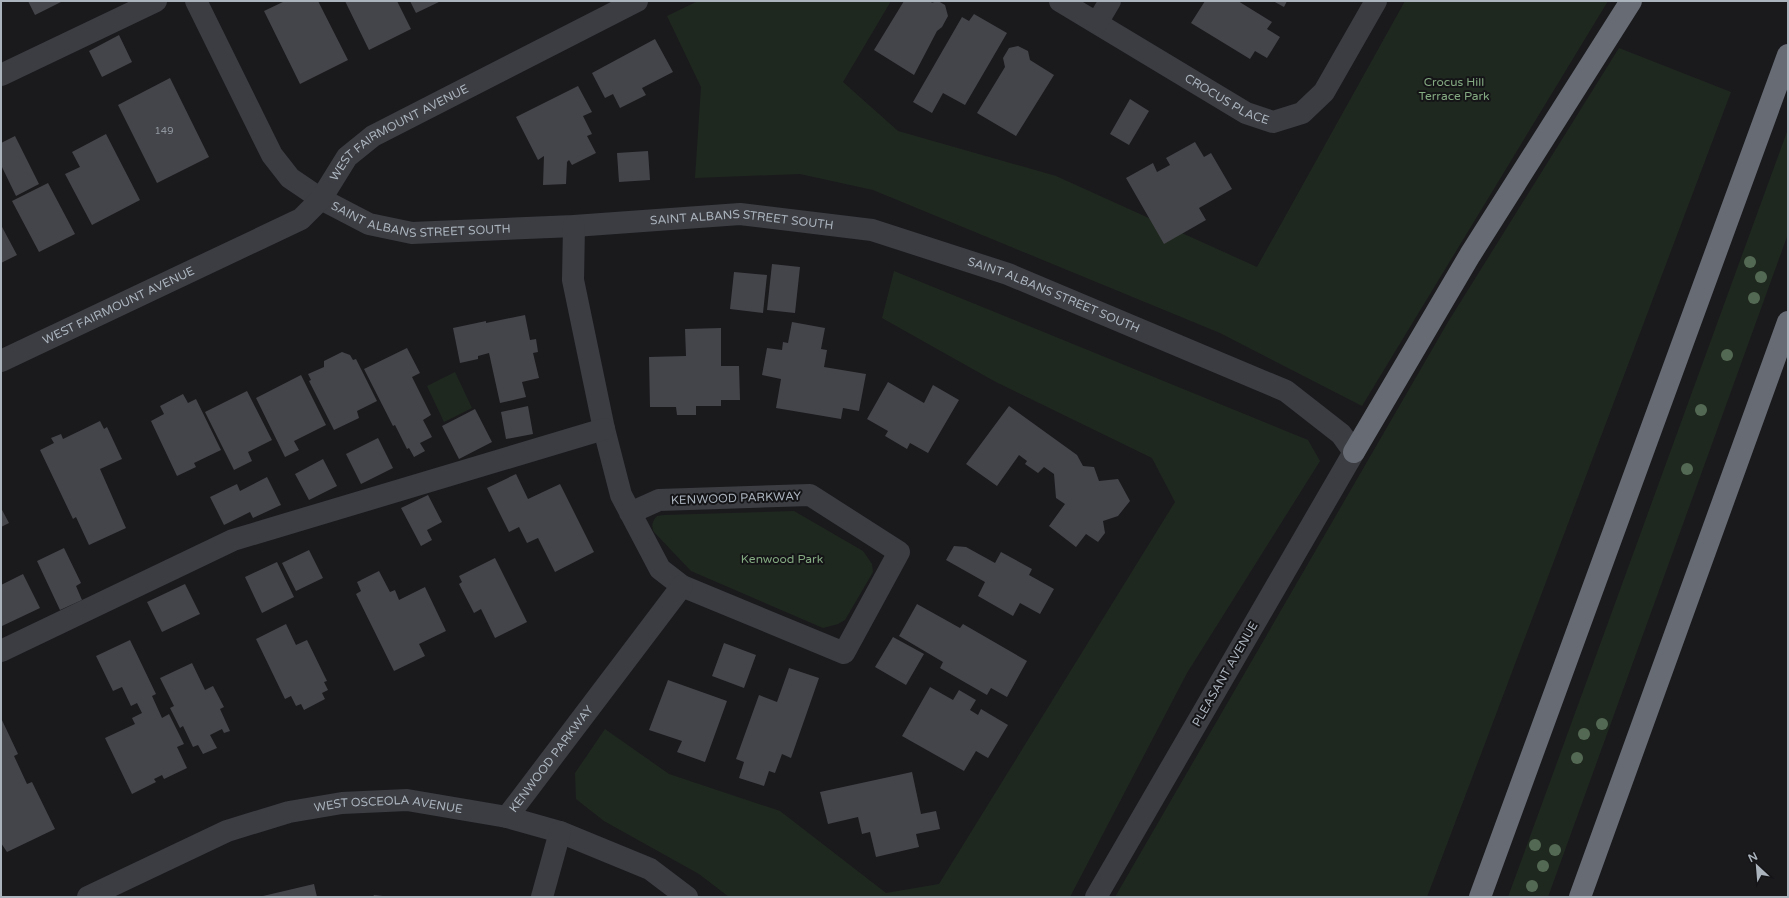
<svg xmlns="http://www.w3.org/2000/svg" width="1789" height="898" font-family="'Varela Round',sans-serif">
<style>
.green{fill:#1f281f}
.building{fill:#44454a}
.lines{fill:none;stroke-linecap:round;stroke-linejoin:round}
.minor{stroke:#3b3d42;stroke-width:22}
.highway{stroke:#666b74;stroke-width:22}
.tree{fill:#546954}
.labels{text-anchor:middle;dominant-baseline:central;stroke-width:4;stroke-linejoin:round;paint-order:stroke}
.number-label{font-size:10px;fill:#9198a0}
.park-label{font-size:12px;fill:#84aa81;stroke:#151518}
.street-label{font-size:12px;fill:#abb3bd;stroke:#151518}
</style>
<rect width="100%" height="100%" fill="#1a1a1d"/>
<path class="green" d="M698,1H891L843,82L898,131L1056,176L1257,267L1405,1H1608L1362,406L1220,333L873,190L800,174L695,178L701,87L667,16Z
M1619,48L1731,92L1427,897H1115L1448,322Z
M1788,129V234L1548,897H1508Z
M894,271L1308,440L1320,461L1187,673L1070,897H729L699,874L604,821L576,799L575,773L605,729L669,774L780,811L886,893L939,884L1175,502L1152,458L994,381L882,318Z
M455,372L472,408L444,422L427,386Z
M794,511L863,551L872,564L873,572L845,620L838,624L823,628L691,571L654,532C651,525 652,522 657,516L664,515Z"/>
<path class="building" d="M28,1H63L35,15Z
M285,1H318L348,60L300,84L264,11Z
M345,1H397L411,29L369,50Z
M410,1H441L416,13Z
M904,1H933L931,3L938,1L945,5L948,16L942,27L937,31L914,75L874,50Z
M1205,1H1238L1272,22L1267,29L1280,37L1267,58L1255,51L1250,59L1191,23Z
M1273,1H1287L1284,7Z
M974,14L1007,33L965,105L943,93L932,113L913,102L962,17L969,21Z
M119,35L132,62L102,77L89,51Z
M655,39L673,72L642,88L646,95L620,108L613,94L605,98L592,73Z
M1018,46L1028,51L1030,60L1054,75L1016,136L977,113L1005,67L1003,58L1009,48Z
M170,78L209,157L157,183L118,105Z
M578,86L592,112L583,116L592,134L587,136L596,153L572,165L569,160L567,162L566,184L543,185L544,156L538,160L516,117Z
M1130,99L1149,111L1129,145L1110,134Z
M106,134L140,200L92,225L65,174L80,167L72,152Z
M15,136L39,184L16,196L1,165V143Z
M1195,142L1204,157L1211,153L1232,189L1199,208L1206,220L1164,244L1126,178L1153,163L1157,172L1170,165L1166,158Z
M648,151L650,180L619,182L617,153Z
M48,183L75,234L39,252L12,201Z
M1,225L17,255L1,263Z
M772,264L800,267L795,313L767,310Z
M734,272L767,275L763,313L730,309Z
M525,315L530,340L536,339L538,352L533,353L539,378L522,382L526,397L500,403L489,353L478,356V359L460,363L453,328L486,321V323Z
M792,322L825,328L821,349L827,350L824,367L866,374L859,411L843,408L841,419L776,408L781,379L762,375L767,348L782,350L783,342L788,343Z
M721,328V366H739L740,400H721V406H696V415H677L676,407H650L649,357L686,356L685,329Z
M407,348L420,373L412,377L431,415L423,420L432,437L420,443L425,451L414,457L409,448L407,449L395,425L393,426L364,369Z
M342,352L350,355L353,360L356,359L377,401L357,411L359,418L334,430L309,381L311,380L308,374L324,367V361Z
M301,375L326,425L294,441L299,450L285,457L256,398Z
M888,382L924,403L933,385L959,400L928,453L910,443L907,449L885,436L888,431L867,419Z
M247,391L272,440L248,452L252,461L234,470L205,412Z
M183,394L188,403L196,399L221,450L194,463L196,467L177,476L151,421L164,414L160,406Z
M528,406L533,434L506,439L501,412Z
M1009,406L1077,455L1083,466L1094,467L1099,481L1118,479L1130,501L1118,516L1103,521L1105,533L1098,542L1086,534L1076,547L1049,526L1065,504L1056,498L1054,474L1044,467L1038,473L1025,464L1027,461L1019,455L997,486L966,464Z
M475,409L492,442L459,459L442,426Z
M100,421L104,429L107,427L122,459L100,469L126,528L89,545L76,517L73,519L40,450L54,443L51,438L61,434L63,439Z
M378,438L393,468L361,484L346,454Z
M323,459L337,486L309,500L295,474Z
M516,474L528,499L560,484L594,552L555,572L538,538L527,543L519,527L509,532L487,488Z
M267,477L281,505L253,518L250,512L224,525L210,497L237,484L240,491Z
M428,495L442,522L427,530L432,540L421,546L401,508Z
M1,508L9,523L1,527Z
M954,546L966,547L995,563L1001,552L1032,569L1029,575L1054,589L1040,614L1020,603L1013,616L978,596L985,582L946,560Z
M64,548L81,583L76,586L82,600L60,610L37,561Z
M309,550L323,578L296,591L282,563Z
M495,558L527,622L495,638L481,609L474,613L459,584L462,582L459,576Z
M277,562L294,597L262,613L245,577Z
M379,571L390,592L395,590L399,600L425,587L446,631L419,644L425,656L394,671L356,594L361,591L357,582Z
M23,574L40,608L2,626L1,585Z
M185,584L200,614L162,632L147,602Z
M917,604L960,628L963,624L1027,661L1007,697L991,688L987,695L940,668L943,662L899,636Z
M286,624L296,645L307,640L327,681L324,682L328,690L322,693L325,699L304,710L301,704L296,706L291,696L285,699L256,639Z
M893,637L924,654L906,685L875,667Z
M130,640L156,694L152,696L162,718L169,714L184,744L177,747L187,768L164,779L162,775L154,779L156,782L132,794L105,738L135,724L132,718L142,713L137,703L131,706L122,687L113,691L96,656Z
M724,643L756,655L744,688L712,676Z
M192,663L205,690L213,686L224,707L220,709L230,731L224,733L222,729L210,735L217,748L203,754L198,745L193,747L183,726L180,728L170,708L174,706L160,678Z
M789,668L819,678L791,758L782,754L775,773L769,771L764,786L739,778L744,762L736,759L759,695L777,702Z
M668,680L727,701L705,762L677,752L682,741L649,730Z
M930,687L953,700L959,690L976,700L970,710L978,715L981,709L1008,725L988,758L976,751L964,771L902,736Z
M1,718L18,754L14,756L27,784L32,782L55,829L7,852L1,843Z
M912,772L921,814L936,811L940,829L916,834L919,847L876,857L870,832L862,834L858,817L828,824L820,792Z
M314,884L317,897H263V896Z
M374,895L383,896V897H373Z"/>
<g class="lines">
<g class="minor">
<path id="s1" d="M196,1L272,155L290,178L321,199L369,224L412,233L574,226L740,214L872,230L1008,274L1286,391L1341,434L1354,452L1096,897"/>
<path id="s2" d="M1060,1L1246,113L1273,122L1302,113L1324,92L1376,1"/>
<path d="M1097,23L1110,1"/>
<path d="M1,75L156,1"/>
<path d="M574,226L573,280L604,429L621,495L660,569L682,586L844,653L899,552L810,495L659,500L630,513"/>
<path id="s3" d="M1,361L301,219L321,199L347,157L373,136L637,1"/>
<path d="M1,651L233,540L604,429"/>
<path id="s4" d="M507,817L682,586"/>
<path id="s5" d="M88,897L227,831L289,812L342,803L407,800L507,817L560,832L650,869L687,897"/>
<path d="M542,897L560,832"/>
</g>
<path class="highway" d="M1354,452L1470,255L1631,1
M1480,897L1788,55
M1580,897L1788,322"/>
</g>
<g class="tree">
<circle cx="1750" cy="262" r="6"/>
<circle cx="1761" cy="277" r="6"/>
<circle cx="1754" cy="298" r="6"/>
<circle cx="1727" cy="355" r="6"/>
<circle cx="1701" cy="410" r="6"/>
<circle cx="1687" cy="469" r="6"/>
<circle cx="1602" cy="724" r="6"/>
<circle cx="1584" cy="734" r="6"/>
<circle cx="1577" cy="758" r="6"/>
<circle cx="1535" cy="845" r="6"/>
<circle cx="1555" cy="850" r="6"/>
<circle cx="1543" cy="866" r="6"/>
<circle cx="1532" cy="886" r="6"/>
</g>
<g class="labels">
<g class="number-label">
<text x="164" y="131">149</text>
</g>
<g class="park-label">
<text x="1454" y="82">Crocus Hill<tspan x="1454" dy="14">Terrace Park</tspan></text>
<text x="782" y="559">Kenwood Park</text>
</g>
<g class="street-label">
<text stroke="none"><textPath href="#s2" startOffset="194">CROCUS PLACE</textPath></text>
<text stroke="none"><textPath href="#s3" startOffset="466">WEST FAIRMOUNT AVENUE</textPath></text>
<text stroke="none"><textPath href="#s1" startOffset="343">SAINT ALBANS STREET SOUTH</textPath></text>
<text stroke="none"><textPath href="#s1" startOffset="667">SAINT ALBANS STREET SOUTH</textPath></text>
<text stroke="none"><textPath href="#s1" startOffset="991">SAINT ALBANS STREET SOUTH</textPath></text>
<text stroke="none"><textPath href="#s3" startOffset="130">WEST FAIRMOUNT AVENUE</textPath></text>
<text transform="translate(736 498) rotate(-2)">KENWOOD PARKWAY</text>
<text transform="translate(1225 674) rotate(-60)">PLEASANT AVENUE</text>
<text stroke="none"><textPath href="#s4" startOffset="73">KENWOOD PARKWAY</textPath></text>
<text stroke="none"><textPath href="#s5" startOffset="319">WEST OSCEOLA AVENUE</textPath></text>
</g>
</g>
<rect width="1789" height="898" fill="none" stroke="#abb3bd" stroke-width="4"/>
<g transform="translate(1757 866) rotate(334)" stroke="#151518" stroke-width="3" paint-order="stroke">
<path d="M0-3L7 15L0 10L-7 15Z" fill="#abb3bd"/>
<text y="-6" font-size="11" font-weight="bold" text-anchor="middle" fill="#abb3bd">N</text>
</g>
</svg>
